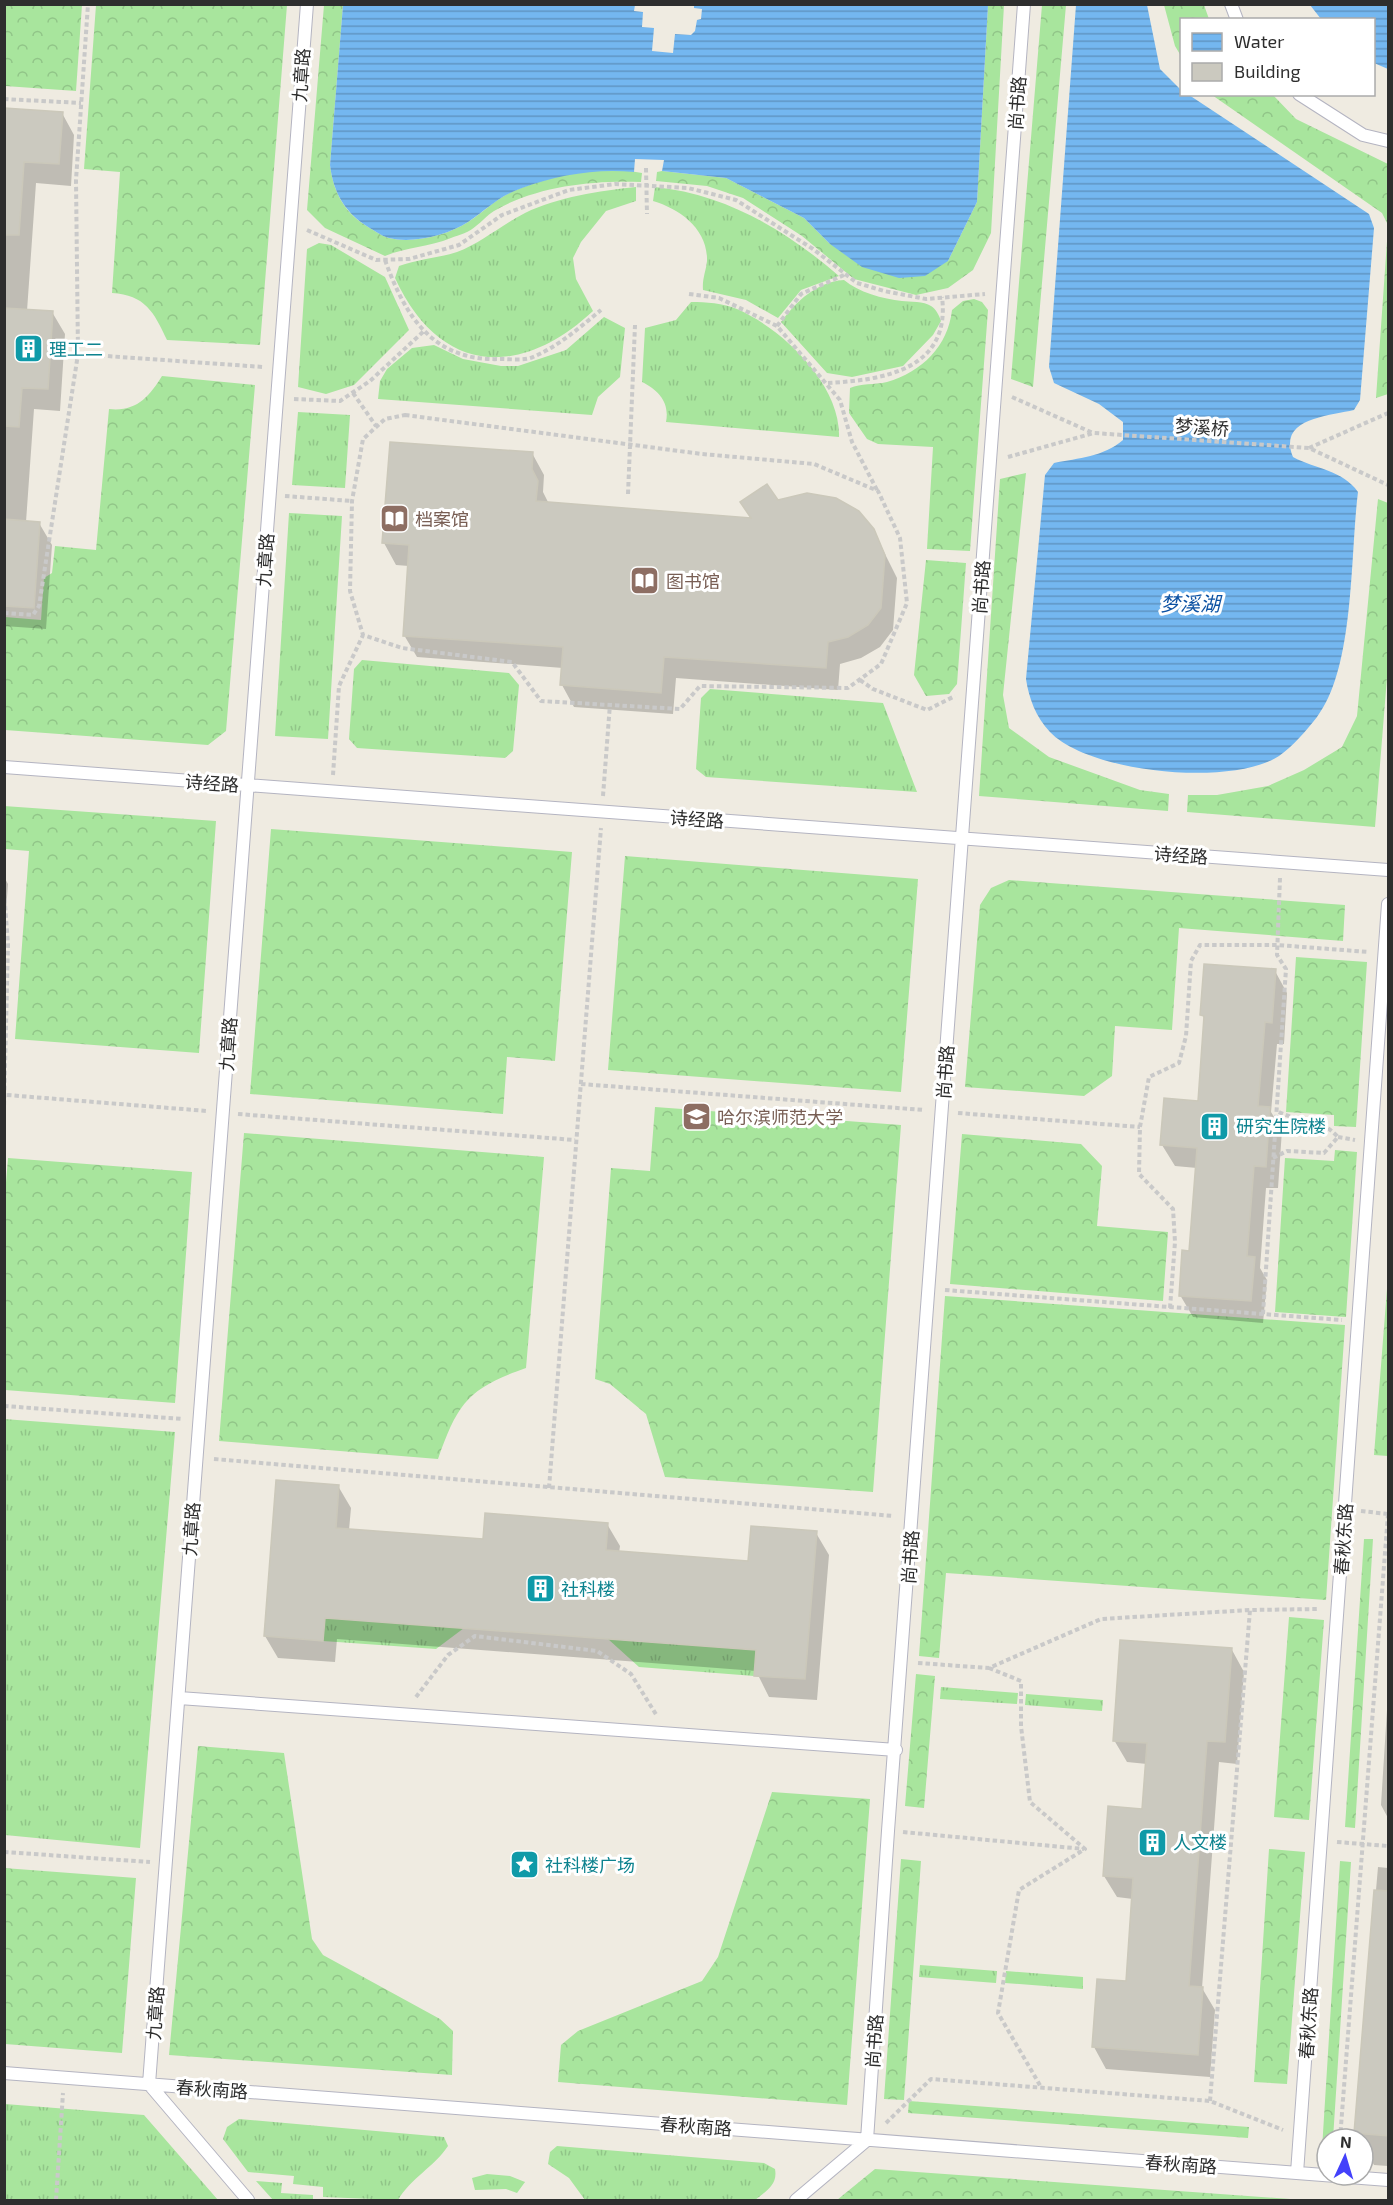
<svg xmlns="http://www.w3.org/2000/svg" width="1393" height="2205" font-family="'Exo 2','Noto Sans SC',sans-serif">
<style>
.grass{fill:url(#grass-tufts)}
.forest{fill:url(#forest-crowns)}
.water{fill:url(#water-rules)}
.shadow{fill:#0003}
.building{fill:#cbc9bf;stroke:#cbc8ba;stroke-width:1.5}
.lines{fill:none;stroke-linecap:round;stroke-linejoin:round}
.service-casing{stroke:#b4b4c1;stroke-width:14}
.path{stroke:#c9c9c9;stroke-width:4;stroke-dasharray:4.5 3;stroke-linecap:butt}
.service{stroke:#fff;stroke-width:12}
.labels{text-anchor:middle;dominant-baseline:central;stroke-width:6;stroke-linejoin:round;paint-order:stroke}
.street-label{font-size:18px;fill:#2e2e2e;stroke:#fff}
.culture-label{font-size:18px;fill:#0d838f;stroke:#fff;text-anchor:start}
.education-label{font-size:18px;fill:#785e54;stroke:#fff;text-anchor:start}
.water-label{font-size:20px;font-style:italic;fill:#0d52a3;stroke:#fff}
</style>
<defs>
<pattern id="grass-tufts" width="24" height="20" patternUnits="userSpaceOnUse" patternTransform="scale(1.5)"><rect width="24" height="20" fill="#a8e59d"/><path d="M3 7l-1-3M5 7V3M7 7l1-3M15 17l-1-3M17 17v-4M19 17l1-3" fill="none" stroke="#91c588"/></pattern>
<pattern id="forest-crowns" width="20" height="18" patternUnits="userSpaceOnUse" patternTransform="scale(1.5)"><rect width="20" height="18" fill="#a8e59d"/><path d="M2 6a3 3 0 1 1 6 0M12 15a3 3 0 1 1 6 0" fill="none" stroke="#91c588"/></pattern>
<pattern id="water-rules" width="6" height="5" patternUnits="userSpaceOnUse" patternTransform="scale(1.5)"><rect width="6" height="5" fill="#74b7f0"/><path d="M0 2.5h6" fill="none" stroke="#6095c3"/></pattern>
</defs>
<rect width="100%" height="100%" fill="#efebe1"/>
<path class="grass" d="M636,187V201L606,211L581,242L573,258L576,279L593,311C519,380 439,374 395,278L399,266C418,259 439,258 457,252C481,243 501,225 525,213C558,197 599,191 636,187Z
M655,187C725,194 786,230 839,276L801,290L778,318L746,300L703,290C702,279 706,271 707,261C708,229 680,209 653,201Z
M319,243L331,245L385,277L409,330L354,385L326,394L298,387L307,249Z
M844,280C858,292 883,299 902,301C910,302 924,301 931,306C936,309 939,315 941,321L933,335L903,366L852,377L827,373L781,322C797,301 816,282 844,280Z
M691,302C706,302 723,303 737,309C783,329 841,385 839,437L666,422C670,402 658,390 642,382L645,328L676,320Z
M604,317L625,328L620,377L598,397L592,415L378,399L380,381L387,369L412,348L434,345L463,359L501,366H518L566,350Z
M298,412L350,415L345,488L292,485Z
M289,513L342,516L328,739L275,736Z
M362,660L509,673L519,685L513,751L505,758L357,748L349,739L354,669Z
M710,689L883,703L917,792L706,777L696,769L701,698Z
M4,1419L175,1432L140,1848L5,1835Z
M325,1618L464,1628L436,1649L323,1641Z
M608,1639L756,1650L754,1676L639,1667Z
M941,1687L1018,1693L1017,1704L940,1699Z
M1026,1694L1103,1700L1102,1711L1025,1705Z
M920,1965L997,1971L996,1983L919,1977Z
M1006,1971L1083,1977V1989L1005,1983Z
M5,2104L144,2115L218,2200H5Z
M239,2119L444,2137L448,2146C434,2167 411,2178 398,2200L323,2197V2187L293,2184L294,2176L248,2172L223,2139L227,2127Z
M557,2146L764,2163L775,2169C778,2185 766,2191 755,2200H585L569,2178L548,2164L550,2152Z
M487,2174L510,2176L525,2182L517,2193L506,2189L475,2190L472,2178Z
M256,2181L282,2183L281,2193L313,2195V2200H273Z"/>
<path class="forest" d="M4,5H82L76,91L5,86Z
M96,5H287L260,345L167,340C154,312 145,295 112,293L120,172L84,169Z
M324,5H343L330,165C333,190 343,211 365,225C372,229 381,236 389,238C413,244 448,235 468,222C490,208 495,198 521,188C558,174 603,165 642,173L641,182C593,180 536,186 494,211C487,215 482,222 476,226C470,232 459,235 451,238C430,247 406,247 385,256L325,228L307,210Z
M988,5H1004L991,233L973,270L948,288L916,295L854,279L802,236L743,198L707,186L656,181L657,172L662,171L726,178L804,218L830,244L948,261L977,202Z
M1042,5H1066L1033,387L1011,379Z
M1164,5H1204L1209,19L1182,20L1181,56L1175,46Z
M1212,95H1273L1296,119L1388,164V225L1382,213Z
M1388,227V394L1376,398Z
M974,299L982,302L988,310L970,551L927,549L933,447L878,444L867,439L849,413L850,388C861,383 874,385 887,382C922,372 948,346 952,310L963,301Z
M162,376L255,385L226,731L208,745L5,730V617L41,620L44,578L52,573L55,546L96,550L109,409C136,412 149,397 162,376Z
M1026,473L1003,695L1009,728L1049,757L1140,790L1169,794L1168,811L979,796L1000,479Z
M1378,499L1388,503V665L1375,827L1187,812L1188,795H1217L1268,786L1304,770L1342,747L1357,716Z
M926,560L966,563L957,684L949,694L926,696L914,675Z
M4,806L216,821L199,1053L15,1039L29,851L5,849Z
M271,829L572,852L555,1061L507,1057L503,1114L250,1094Z
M625,856L918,879L901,1092L608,1070Z
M1009,880L1345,905L1343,941L1179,928L1172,1030L1115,1026L1112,1076L1084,1096L965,1087L980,905L991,888Z
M1296,957L1367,962L1356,1127L1334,1126V1115L1286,1112Z
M655,1107L901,1125L873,1492L665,1477L646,1414L610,1384L595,1379L611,1168L650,1171Z
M244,1133L544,1157L526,1368C469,1388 458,1402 438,1459L219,1441Z
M962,1134L1081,1144L1102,1166L1097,1226L1168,1232L1163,1301L950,1284Z
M1335,1150L1357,1152L1346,1317L1275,1312L1285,1158L1334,1161Z
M8,1158L192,1172L175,1403L5,1390L4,1207Z
M1388,1276V1456L1374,1455Z
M945,1296L1345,1325L1326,1600L946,1573L939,1658L919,1656Z
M1364,1539H1373L1355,1828L1345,1827Z
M1289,1617L1324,1620L1309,1820L1274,1817Z
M916,1674L935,1676L924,1808L905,1806Z
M198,1746L284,1753L312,1939L323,1955L440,2019L453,2031L452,2075L169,2055Z
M772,1792L870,1799L847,2105L558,2082L561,2045L578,2031L702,1981L718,1957Z
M1269,1849L1305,1852L1287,2084L1254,2082Z
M901,1859L921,1861L904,2100L884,2099Z
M1340,1861L1351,1862L1333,2139H1327V2149H1322Z
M4,1868L136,1878L122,2053L5,2044Z
M909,2101L1249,2127L1248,2138L908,2113Z
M875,2169L1304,2200H837Z"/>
<path class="water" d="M343,5H635L634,11L643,12L642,27L654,28L652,51L673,53L675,34L691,35L695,31L697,20L701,19L702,9L694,8V5H988L977,202L948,261L925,276L899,278L862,267L830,244L804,218L726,178L662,171L664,160L635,159L634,172C597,168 557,175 522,188C497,197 489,208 468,222C448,235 413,244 389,238C381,236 372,229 365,225C344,211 333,191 330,165Z
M1076,5H1147L1160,69L1181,90L1182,94L1189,95L1369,214L1374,228L1360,400L1354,410C1329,416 1277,418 1293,457C1315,469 1343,470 1358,492C1350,555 1355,667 1317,717C1307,730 1292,747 1279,756C1232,787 1089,773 1050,732C1036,717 1029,699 1026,679L1045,475L1054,463C1079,458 1103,457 1123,440V422L1099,404L1054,383L1049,367Z
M1310,5H1388V69L1374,63V20L1321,19Z"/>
<path class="shadow" d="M4,109L62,113L74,135L71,186L36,183L27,311L52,312L65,334L60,411L34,409L26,522L39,523L52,545L46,629L4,626Z
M532,453L544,475L543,492L549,504L752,520L742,503L777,502L873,530L897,578L893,630L880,647L861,658L840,664L838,690L676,678L673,714L574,707L562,685L563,668L417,657L404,635L409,566L396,565L384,543Z
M4,877L8,884L4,938Z
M1275,971L1287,993L1284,1044H1277L1271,1112L1282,1130L1278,1188H1266L1260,1268L1267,1280L1263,1323L1193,1317L1180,1295L1191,1253L1197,1168L1175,1166L1162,1145L1199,1102L1205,1020L1202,1014Z
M277,1482L338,1486L351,1508L349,1530L484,1540L607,1524L620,1546L619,1553L750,1563L816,1533L829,1555L817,1700L769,1697L756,1671L337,1639L335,1662L278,1658L265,1636Z
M1232,1650L1244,1672L1237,1764L1219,1762L1202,1988L1215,2010L1210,2077L1106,2069L1094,2047L1099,1981L1127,1983L1133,1899L1117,1897L1104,1876L1143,1811L1147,1764L1127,1762L1114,1740Z
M1388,1694V1818L1381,1805Z
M1378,1867L1388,1868V2166L1374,2165L1363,2146V2139H1359L1355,2133Z"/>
<path class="building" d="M4,108L63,112L59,164L24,162L19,235H4Z
M4,308L53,311L48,389L22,388L19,427L4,426Z
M390,442L533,452L532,469L538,481L536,501L751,518L740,502L767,484L778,500L807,493L836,498L859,511L874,529L885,555L881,608L868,625L848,637L828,642L826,668L664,657L661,693L560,685L563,647L403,636L409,545L382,543Z
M4,519L40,522L34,608L4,606Z
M1204,964L1276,969L1272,1023L1265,1022L1258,1106L1270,1107L1266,1167L1254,1166L1247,1256L1255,1257L1251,1301L1179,1296L1182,1250L1189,1251L1197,1148L1160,1145L1164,1098L1198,1101L1204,1016L1200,1015Z
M276,1480L339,1485L336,1528L483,1539L485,1513L608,1523L606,1550L748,1561L751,1526L817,1531L805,1679L754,1676L756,1650L325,1618L323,1641L264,1636Z
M1120,1640L1232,1648L1225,1742L1207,1741L1189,1986L1203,1987L1198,2055L1092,2047L1097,1979L1126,1981L1133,1878L1103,1876L1108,1806L1142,1809L1147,1743L1113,1741Z
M1374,1890L1389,1891V2136L1354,2133Z"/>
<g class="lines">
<defs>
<path id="service" d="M1231,4L1237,20
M1299,94L1363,135L1388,141
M4,767L1388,870
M179,1698L896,1750
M4,2073L1388,2180
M1297,2173L1388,904
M248,2200L149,2084L307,4
M796,2200L867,2140L888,1831L1024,4"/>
</defs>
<use href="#service" class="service-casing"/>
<path class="path" d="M4,99L81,103
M646,168L647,214
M307,230L376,260L409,259L459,245L502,215L569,190L615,184L688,188L736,200L813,249L857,283L884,291L926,299L985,294
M385,260C405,316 433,362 501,359C511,359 524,361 533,357C559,346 579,328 601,310
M689,294L719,298L777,326L840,400L852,442L877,490
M777,326L801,294L844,275
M78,354L263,367
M828,383C885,380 951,369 942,297
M353,393L376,426
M1012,397L1093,433
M294,399L340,401L370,381L424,331
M405,415L702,454L814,464L878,491L900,538L907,603L881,664L848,688L700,686L680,709L541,701L512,662L402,648L363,635L350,591L352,501L363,439L385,419Z
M1309,448L1388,413
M1008,457L1094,433L1309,448L1388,485
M628,494L635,325
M285,496L352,501
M4,613L33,615L39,606L78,354L76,180L88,4
M860,680L873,689L927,710L955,696
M333,775L339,686L363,635
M603,796L610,704
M4,891L8,944L4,1109
M581,1084L924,1110
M7,1095L207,1111
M958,1113L1140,1127
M238,1114L575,1140
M1338,1137L1355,1140
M1273,1158L1287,1151L1324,1153L1338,1137C1316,1114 1303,1125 1277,1111
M945,1290L1342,1320
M1170,1308L1175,1242L1173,1209L1139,1174L1140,1127L1149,1077L1179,1063L1186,1036L1191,961L1200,945H1277L1369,952
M1263,1314L1286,969L1277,955L1280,878
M4,1406L183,1419
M214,1459L894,1516
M549,1488L601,828
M1361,1511L1388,1514
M918,1663L989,1668L1101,1619L1250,1610L1319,1609
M989,1668L1021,1681V1726L1030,1802L1085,1849L1019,1890L998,2013L1041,2087
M416,1697L448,1655L475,1636L597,1651L631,1674L657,1716
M903,1832L1084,1849
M1337,1842L1388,1846
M4,1852L150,1862
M1210,2101L1250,1610
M886,2123L931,2079L1210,2101L1283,2130
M1340,2139L1388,1514
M56,2200L63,2093"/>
<use href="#service" class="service"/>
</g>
<defs>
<symbol id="building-square" viewBox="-11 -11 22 22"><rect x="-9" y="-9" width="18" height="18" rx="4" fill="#0f9aa8" stroke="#fff"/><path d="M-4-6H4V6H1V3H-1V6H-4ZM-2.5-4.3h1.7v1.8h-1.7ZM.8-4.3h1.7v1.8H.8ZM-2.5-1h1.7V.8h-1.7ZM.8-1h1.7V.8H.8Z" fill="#fff"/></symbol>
<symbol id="library-square" viewBox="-11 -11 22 22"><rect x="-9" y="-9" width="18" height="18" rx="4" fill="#8d6e63" stroke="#fff"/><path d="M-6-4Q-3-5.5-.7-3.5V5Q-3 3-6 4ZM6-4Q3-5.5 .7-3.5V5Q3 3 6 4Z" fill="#fff"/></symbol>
<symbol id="university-square" viewBox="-11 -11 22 22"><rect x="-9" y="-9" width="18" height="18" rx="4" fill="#8d6e63" stroke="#fff"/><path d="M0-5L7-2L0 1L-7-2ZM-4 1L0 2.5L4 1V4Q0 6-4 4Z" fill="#fff"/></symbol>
<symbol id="sight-square" viewBox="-11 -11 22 22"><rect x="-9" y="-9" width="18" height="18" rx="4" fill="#0f9aa8" stroke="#fff"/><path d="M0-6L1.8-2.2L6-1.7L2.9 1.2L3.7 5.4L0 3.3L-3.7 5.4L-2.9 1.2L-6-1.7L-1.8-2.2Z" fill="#fff"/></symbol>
</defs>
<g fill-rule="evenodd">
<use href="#building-square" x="12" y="332" width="33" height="33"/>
<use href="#library-square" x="378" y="502" width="33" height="33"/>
<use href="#library-square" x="628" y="564" width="33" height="33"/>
<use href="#university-square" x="680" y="1100" width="33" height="33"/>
<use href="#building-square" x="1198" y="1110" width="33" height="33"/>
<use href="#building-square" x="524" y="1572" width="33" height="33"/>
<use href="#building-square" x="1136" y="1826" width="33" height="33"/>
<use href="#sight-square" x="508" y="1848" width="33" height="33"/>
</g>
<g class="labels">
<g class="street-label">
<text transform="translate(301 75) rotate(-86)">九章路</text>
<text transform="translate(1017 103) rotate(-86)">尚书路</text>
<text transform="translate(1202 427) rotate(4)">梦溪桥</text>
<text transform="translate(265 560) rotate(-86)">九章路</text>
<text transform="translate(981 587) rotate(-86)">尚书路</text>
<text transform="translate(212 783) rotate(4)">诗经路</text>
<text transform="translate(697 819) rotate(4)">诗经路</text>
<text transform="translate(1181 855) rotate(4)">诗经路</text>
<text transform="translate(228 1044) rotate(-86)">九章路</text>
<text transform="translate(945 1072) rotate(-86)">尚书路</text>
<text transform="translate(191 1529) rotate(-86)">九章路</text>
<text transform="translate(1343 1539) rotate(-86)">春秋东路</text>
<text transform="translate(910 1557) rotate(-86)">尚书路</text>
<text transform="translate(155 2013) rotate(-86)">九章路</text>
<text transform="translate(1308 2023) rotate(-86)">春秋东路</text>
<text transform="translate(874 2041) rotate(-86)">尚书路</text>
<text transform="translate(212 2089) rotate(4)">春秋南路</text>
<text transform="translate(696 2126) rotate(4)">春秋南路</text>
<text transform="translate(1181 2164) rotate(4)">春秋南路</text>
</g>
<g class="culture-label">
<text x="49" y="349">理工二</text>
<text x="1236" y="1126">研究生院楼</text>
<text x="561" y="1589">社科楼</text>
<text x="1173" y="1842">人文楼</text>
<text x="545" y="1865">社科楼广场</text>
</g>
<g class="education-label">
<text x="415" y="519">档案馆</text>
<text x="666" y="581">图书馆</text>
<text x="717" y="1117">哈尔滨师范大学</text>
</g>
<g class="water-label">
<text x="1190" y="603">梦溪湖</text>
</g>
</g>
<rect width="1393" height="2205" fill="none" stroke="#2e2e2e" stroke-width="12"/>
<rect x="1180" y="18" width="195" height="78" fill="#ffffff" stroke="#ababab" stroke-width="1.5"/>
<rect x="1192" y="33" width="30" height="18" fill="url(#water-rules)" stroke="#ababab" stroke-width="1.5"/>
<text x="1234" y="48" font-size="18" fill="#2e2e2e">Water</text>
<rect x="1192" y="63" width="30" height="18" fill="#cbc9bf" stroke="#ababab" stroke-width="1.5"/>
<text x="1234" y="78" font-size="18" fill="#2e2e2e">Building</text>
<g transform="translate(1345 2157) rotate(4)"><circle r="28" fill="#ffffff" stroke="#ababab" stroke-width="1.5"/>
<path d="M0-4.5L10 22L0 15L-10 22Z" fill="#4341fb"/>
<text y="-9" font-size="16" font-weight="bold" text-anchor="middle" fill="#2e2e2e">N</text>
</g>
</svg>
